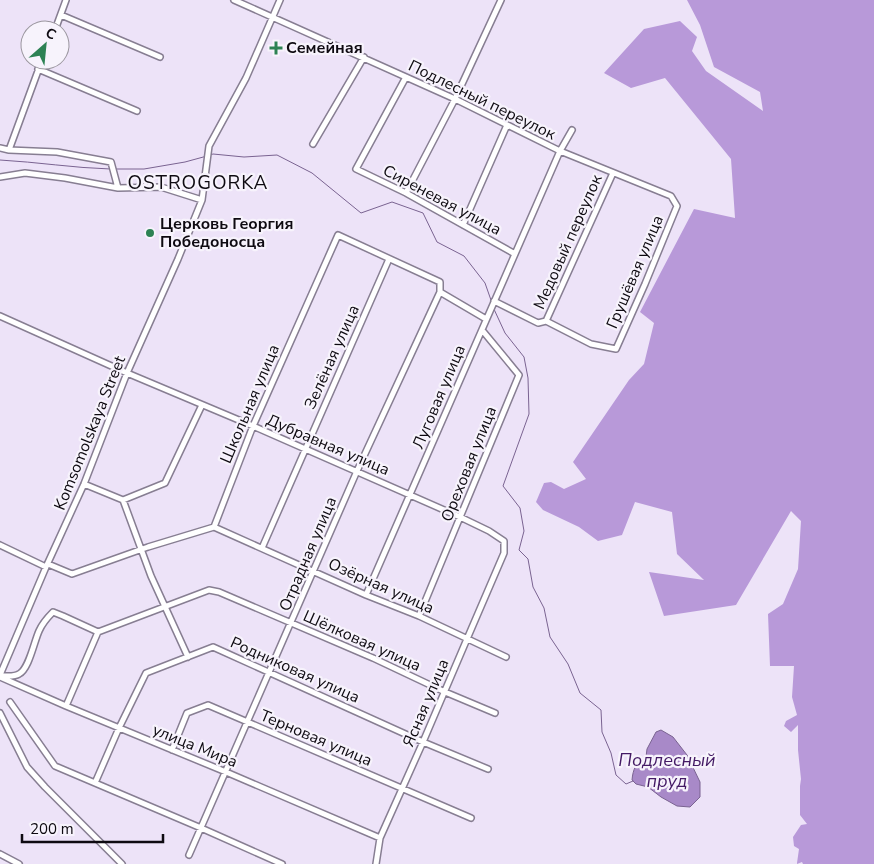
<svg xmlns="http://www.w3.org/2000/svg" width="874" height="864" font-family="'Nunito Sans',sans-serif">
<style>
.forest{fill:#b899d9}
.water{fill:#a889c8;stroke:#7a6391}
.lines{fill:none;stroke-linecap:round;stroke-linejoin:round}
.stream{stroke:#7a6391;stroke-width:1}
.minor-casing{stroke:#877e92;stroke-width:8}
.minor{stroke:#fff;stroke-width:5}
.poi-dot{fill:#2d8254;stroke:#f7f3fc;stroke-width:2}
.labels{text-anchor:middle;dominant-baseline:central;stroke-width:4.5;stroke-linejoin:round;paint-order:stroke}
.poi-label{font-size:16px;font-weight:bold;fill:#0e0a11;stroke:#f7f3fc;text-anchor:start}
.street-label{font-size:16px;fill:#0e0a11;stroke:#f7f3fc}
.water-label{font-size:18px;font-style:italic;fill:#441a65;stroke:#f7f3fc}
.quarter-label{font-size:19px;letter-spacing:1px;fill:#0e0a11;stroke:#f7f3fc}
</style>
<rect width="100%" height="100%" fill="#ede3f8"/>
<path class="forest" d="M687,0H874V864H803L802,862L797,864V863L799,849L794,846L793,837L801,825L807,824L800,815V786L801,779L798,750V725L791,732L784,726L786,721L797,715L792,697L794,666H770L768,614L783,604L798,569L801,521L791,511L736,605L664,616L649,572L704,580L677,554L672,512L635,502L622,535L598,541L579,527L543,510L536,502L544,483L551,482L564,489L586,479L573,462L629,380L644,364L654,323L640,312L694,209L735,218L731,159L665,78L631,88L604,73L644,29L680,21L697,37L692,51L706,71L763,111L760,92L714,67L700,25Z"/>
<path class="water" d="M661,730L673,737L687,755L700,782V797L690,807L677,806L661,797L648,787L636,784L632,780C633,769 636,762 646,757L647,749L656,732Z"/>
<g class="lines">
<path class="stream" d="M210,155L213,154L244,157L277,155L312,173L361,213L392,202L423,213L437,242L464,256L485,283L492,303
M0,160C37,162 74,168 110,169
M114,169H144L185,162L207,156
M493,307L505,333L524,357L528,378L529,414L503,486L520,508L524,531L519,550L528,559L533,587L544,608L550,637L568,664L580,693L601,710L602,732L611,753L616,775L626,784L633,781"/>
<defs>
<path id="minor" d="M234,0L455,99L560,151L671,196L677,206L645,284L616,349L591,344L546,321L538,323L494,301
M61,15L160,57
M55,30L66,0
M38,69L137,111
M406,77L356,169L406,193L515,254
M313,144L364,57
M0,148L9,150L57,152L111,162L118,188
M9,150L42,60
M0,177L25,173L65,178L118,188L161,187L202,200
M406,193L455,99L501,0
M463,225L507,125
M0,316L127,373L253,426L460,517L489,531L504,541V553L467,639L423,742L380,838L376,864
M546,321L613,173
M84,484L123,500L165,483L202,405
M123,500L151,576L188,657
M214,527L253,426L338,235L440,282V292L486,319
M0,545L46,567
M262,548L389,259
M48,564L72,574L148,547L214,527L366,595L419,616L506,657
M366,595L560,151L572,130
M419,616L519,375L482,330
M0,675L46,567L84,484L127,373L178,259L202,200L209,146L246,78L280,0
M3,676C8,676 14,677 19,674C29,669 34,642 39,631C42,624 47,618 53,612L63,616L98,632
M0,677L66,706L226,772L380,838
M10,702L55,766L201,828L282,864
M66,706L98,632L209,590L219,592L373,658L445,692L495,713
M0,713L27,767L45,787L122,864
M172,750L187,713L208,705L471,818
M95,783L119,728L146,673L213,647L423,742L488,769
M0,854L19,864
M189,855L357,471L440,292"/>
</defs>
<use href="#minor" class="minor-casing"/>
<use href="#minor" class="minor"/>
</g>
<g class="poi-dot">
<path d="M273.5 40.5h5v5h5v5h-5v5h-5v-5h-5v-5h5z"/>
<circle cx="150" cy="233" r="5"/>
</g>
<g class="labels">
<g class="poi-label">
<text x="286" y="48">Семейная</text>
<text x="160" y="224">Церковь Георгия<tspan x="160" dy="18">Победоносца</tspan></text>
</g>
<g class="street-label">
<text transform="translate(482 100) rotate(26)">Подлесный переулок</text>
<text transform="translate(442 200) rotate(28)">Сиреневая улица</text>
<text transform="translate(568 242) rotate(-66)">Медовый переулок</text>
<text transform="translate(635 272) rotate(-67)">Грушёвая улица</text>
<text transform="translate(332 357) rotate(-66)">Зелёная улица</text>
<text transform="translate(439 397) rotate(-67)">Луговая улица</text>
<text transform="translate(250 404) rotate(-67)">Школьная улица</text>
<text transform="translate(90 433) rotate(-68)">Komsomolskaya Street</text>
<text transform="translate(328 445) rotate(23)">Дубравная улица</text>
<text transform="translate(469 464) rotate(-68)">Ореховая улица</text>
<text transform="translate(308 554) rotate(-67)">Отрадная улица</text>
<text transform="translate(381 586) rotate(24)">Озёрная улица</text>
<text transform="translate(362 641) rotate(24)">Шёлковая улица</text>
<text transform="translate(295 670) rotate(24)">Родниковая улица</text>
<text transform="translate(426 703) rotate(-67)">Ясная улица</text>
<text transform="translate(316 738) rotate(23)">Терновая улица</text>
<text transform="translate(195 746) rotate(22)">улица Мира</text>
</g>
<g class="water-label">
<text x="667" y="760">Подлесный<tspan x="667" dy="21">пруд</tspan></text>
</g>
<g class="quarter-label">
<text x="198" y="183">OSTROGORKA</text>
</g>
</g>
<g transform="translate(45 45) rotate(27)"><circle r="24" fill="#f7f3fc" stroke="#9a969e"/>
<path d="M0-4L9 19L0 12L-9 19Z" fill="#2d8254"/>
<text y="-8" font-size="14" font-weight="bold" text-anchor="middle" fill="#0e0a11">С</text>
</g>
<path d="M22 834v8h141v-8" fill="none" stroke="#0e0a11" stroke-width="2.5"/>
<text x="30" y="834" font-size="15" fill="#0e0a11" stroke="#f7f3fc" stroke-width="4" paint-order="stroke">200 m</text>
</svg>
